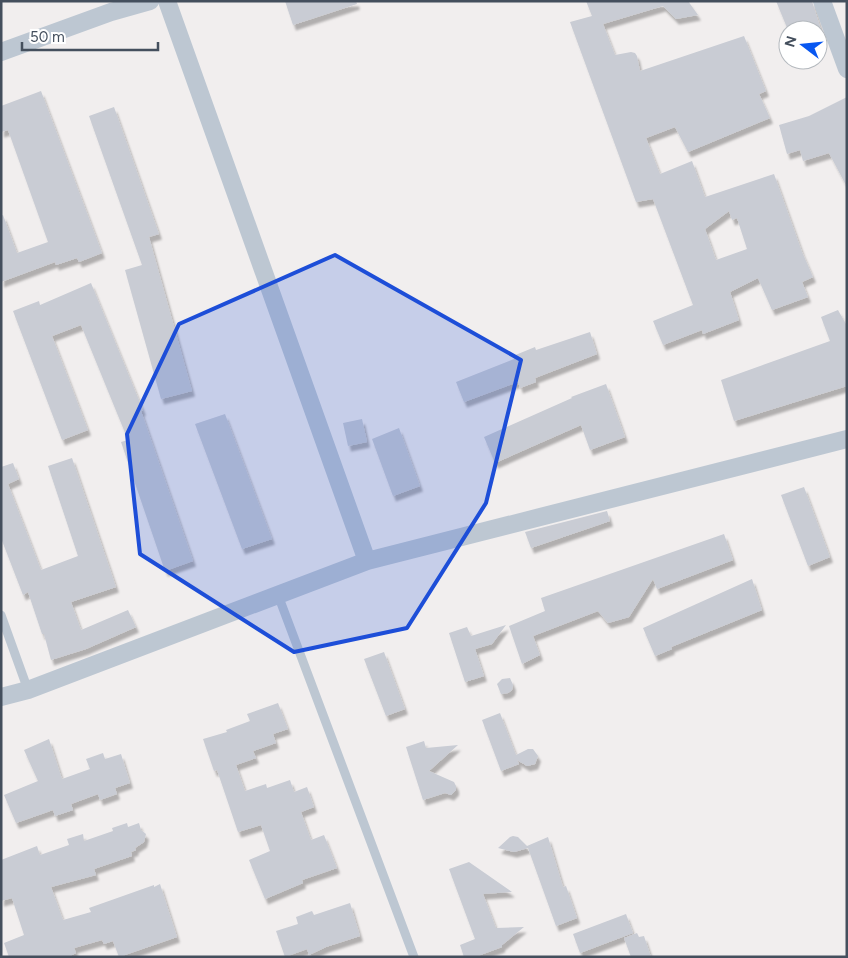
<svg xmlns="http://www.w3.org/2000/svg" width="848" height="958" font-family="Figtree,sans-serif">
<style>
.building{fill:#c9ccd4;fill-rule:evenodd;filter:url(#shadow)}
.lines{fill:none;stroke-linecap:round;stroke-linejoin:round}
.lane{stroke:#bdc7d2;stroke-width:9}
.street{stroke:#bdc7d2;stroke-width:18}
.marked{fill:#1d4ed8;fill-opacity:0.2;stroke:#1d4ed8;stroke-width:4;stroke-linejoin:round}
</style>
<defs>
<filter id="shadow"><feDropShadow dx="3" dy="5.5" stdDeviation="1" flood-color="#0004"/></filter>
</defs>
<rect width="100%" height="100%" fill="#f1eeee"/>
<path class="building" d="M285,1H356L357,4L293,25Z
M586,1H688L698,15L676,19L663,6L603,24L615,55L631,52L635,53L637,56L640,71L744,36L766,91L759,94L770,118L688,152L675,127L646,138L660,174L692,161L705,197L774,174L802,252L813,277L802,282L808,297L772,310L758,278L730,292L739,320L703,334L702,330L663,345L653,321L693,305L653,199L636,202L570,22L592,16ZM729,211L732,220L737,218L747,249L716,260L705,229Z
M776,1H812L821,30H788Z
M41,91L102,253L79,262L77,258L56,265L55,262L1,282V216L3,215L17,253L48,242L8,130L1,132V106Z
M847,97V187L829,153L803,161L800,150L787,154L779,125L809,116Z
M114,107L159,234L149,237L192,391L161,399L125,270L142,265L89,116Z
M91,283L143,410L141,411L193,561L165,571L121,442L128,440L81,325L52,336L88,430L62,440L13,311L39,301L40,305Z
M838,310L847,326V386L734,421L721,380L830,341L821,317Z
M590,332L597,354L535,378L536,382L520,388L518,382L464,402L456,382L514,359L513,356L535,347L536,350Z
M606,384L625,437L590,450L581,425L495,463L484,437L572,398L571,397Z
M225,414L272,539L242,549L195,424Z
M362,419L367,442L348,446L343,423Z
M399,428L420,486L393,496L372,439Z
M72,458L116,587L71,602L81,630L128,610L136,627L86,649L51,660L44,634H42L28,592L23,595L1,538V467L13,463L19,479L8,484L41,570L78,556L48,466Z
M804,487L830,557L808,566L781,495Z
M607,511L610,521L531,548L525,532Z
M724,534L733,560L657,589L653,579L629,617L608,623L598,611L533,636L540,655L522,664L509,626L545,611L541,598Z
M752,579L762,610L671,647L672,649L655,656L643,628Z
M506,625L492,644L475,649L484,676L465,682L449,633L467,627L471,636Z
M384,652L405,709L386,716L364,659Z
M510,678L513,685L512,690L508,693L501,694L497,684L502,679Z
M278,703L288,729L273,734L276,743L253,751L256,758L236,765L245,791L266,784L267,788L290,780L294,792L307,787L314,807L301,812L311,840L324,835L337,868L302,880L303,883L265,899L249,860L270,851L261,825L238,832L217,770L214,771L203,739L227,732L226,730L250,721L247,714Z
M500,713L516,755L528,749H533L538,756L535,764L527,766L517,760L519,764L501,771L482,720Z
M49,739L62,779L90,769L86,759L103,753L105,759L121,754L130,783L115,788L117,794L100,800L98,794L71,804L73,810L55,816L53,810L16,823L4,795L38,781L24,750Z
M424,741L426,748L458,745L429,771L454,782L456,786V790L451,795L445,793L423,800L406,747Z
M127,823L128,827L139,823L141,830L146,834L144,842L135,848L136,850L131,852L132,856L94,869L96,875L51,887L63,920L91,912L89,908L154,885V887L160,884L177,937L119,957L113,941L104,944L102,940L74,948L76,953L68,957H9L4,943L24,935L12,898L1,901V860L37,846L40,855L69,845L67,839L83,834L84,841L113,831L112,828Z
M513,836L518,837L527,846L548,837L563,887L566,886L577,918L556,926L528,848L514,852L498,848L510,837Z
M469,862L512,892L483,894L496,928L524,927L502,945V947L475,957H464L460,945L475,939L449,869Z
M350,903L360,936L326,947L309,955L307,949L285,957L276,931L298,924L296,917L312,911L314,915Z
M626,914L633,933L580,953L573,934Z
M637,933L639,937L644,936L651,957H631L624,938Z"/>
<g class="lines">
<path class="lane" d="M278,595L414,957
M1,615L28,690"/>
<path class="street" d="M167,1L367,561
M822,1L847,69
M1,52L111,12L150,1
M1,697L28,690L367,561L847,439"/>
</g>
<path class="marked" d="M335,255L521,360L486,503L407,628L294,652L140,554L127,434L179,324Z"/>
<rect width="848" height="958" fill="none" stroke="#444f5d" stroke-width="5"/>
<g transform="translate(803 45) rotate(286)"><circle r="24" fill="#ffffff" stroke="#b4b9be"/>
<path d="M0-4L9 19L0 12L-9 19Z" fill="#0857f1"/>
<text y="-8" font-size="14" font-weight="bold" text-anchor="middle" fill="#444f5d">N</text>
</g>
<path d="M22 42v8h136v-8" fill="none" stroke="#444f5d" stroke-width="2.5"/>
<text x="30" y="42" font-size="15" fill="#444f5d" stroke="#ffffff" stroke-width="4" paint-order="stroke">50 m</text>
</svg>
